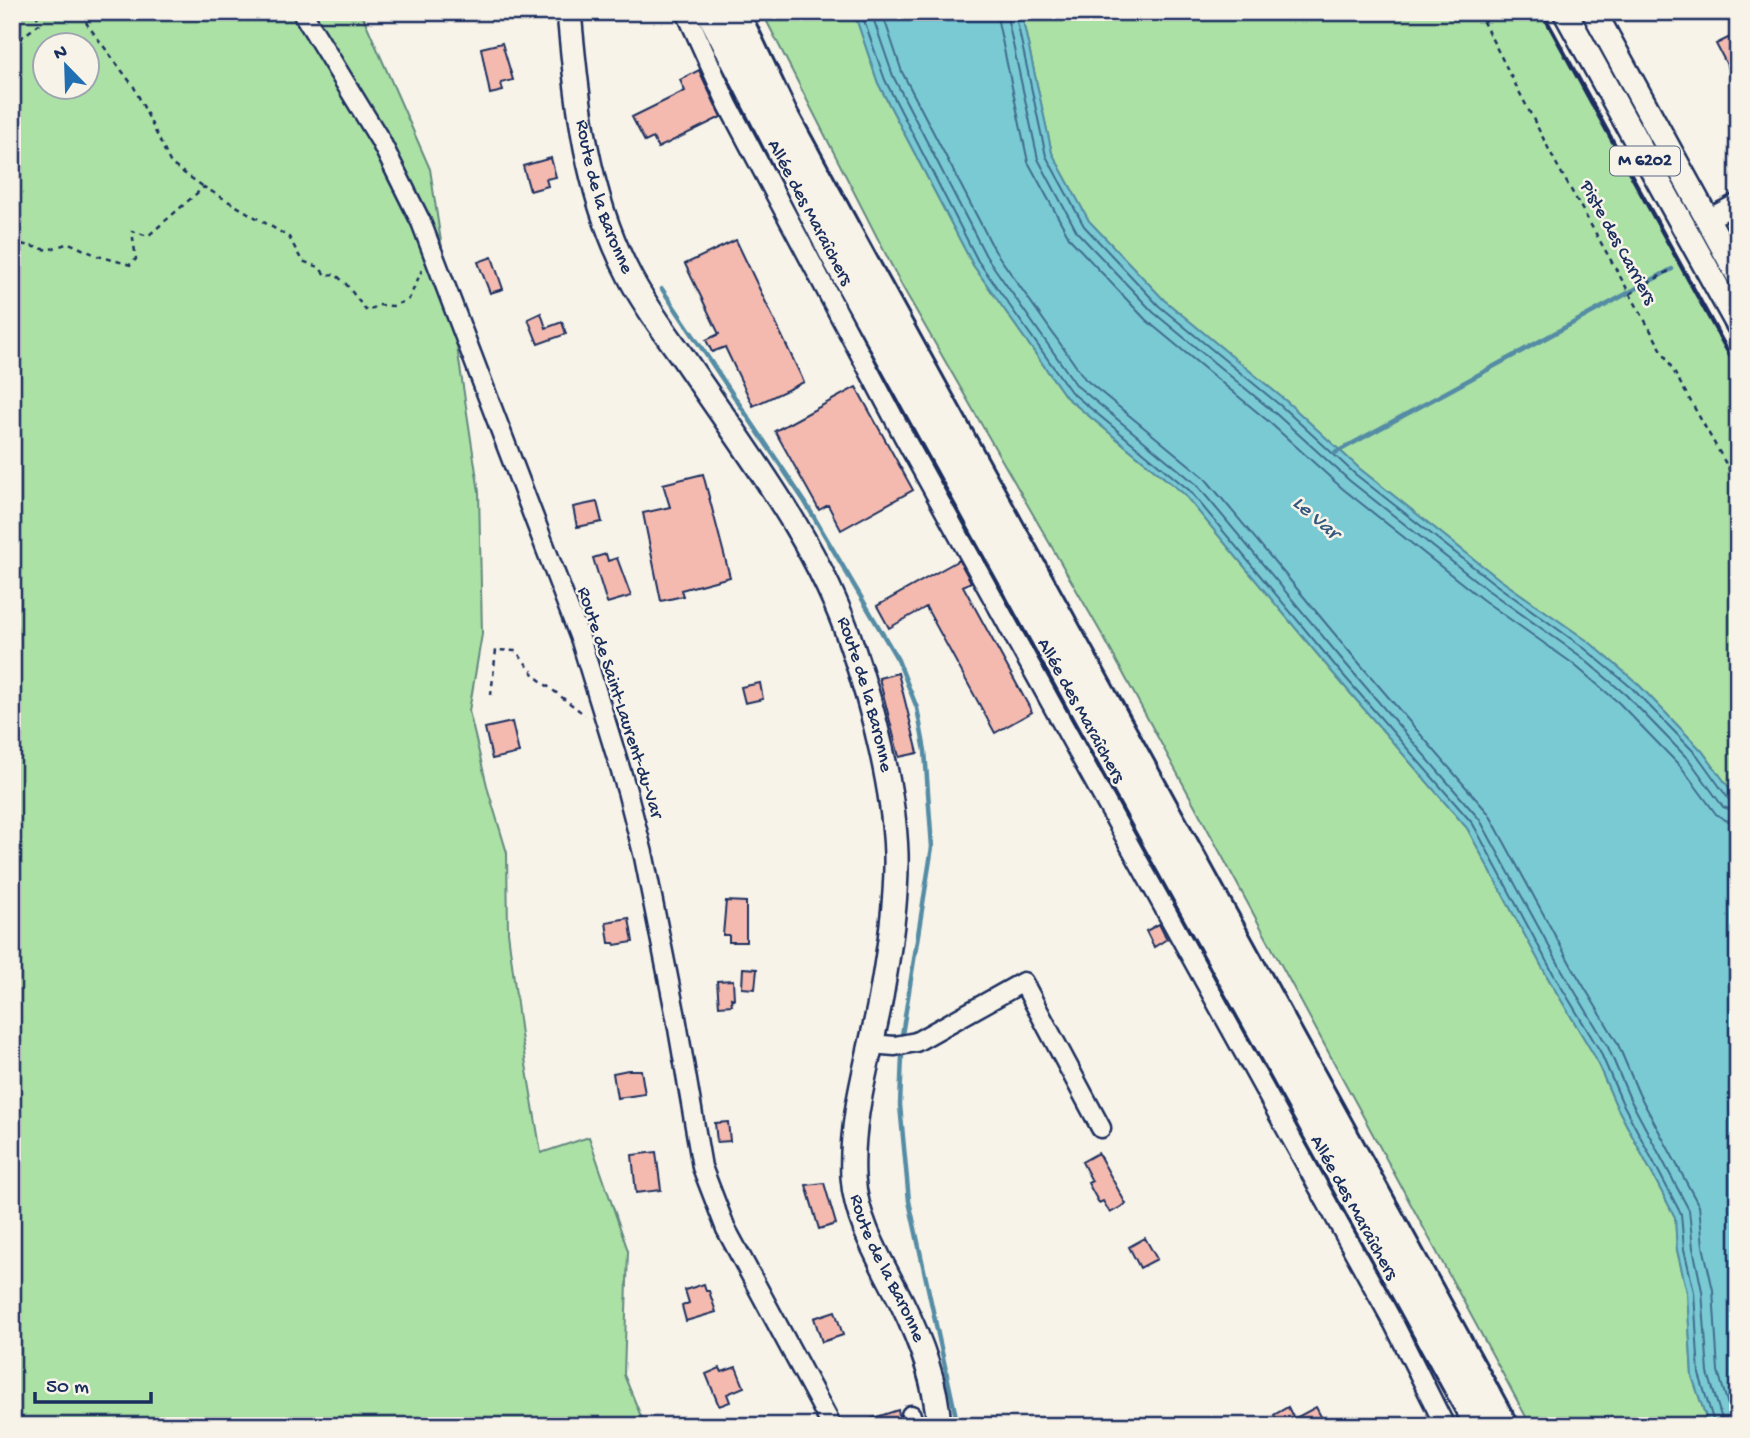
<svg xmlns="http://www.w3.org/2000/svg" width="1750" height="1438" font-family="'Gochi Hand',sans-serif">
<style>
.green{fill:#abe1a4;stroke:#638881;stroke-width:2;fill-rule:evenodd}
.water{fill:#7acad4;stroke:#548ca5;stroke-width:2}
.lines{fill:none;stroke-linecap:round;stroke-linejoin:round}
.shore{stroke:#416d8d;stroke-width:2}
.stream{stroke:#548ca5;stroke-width:4.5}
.building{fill:#f4baaf;stroke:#1b2f5e;stroke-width:2}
.minor-casing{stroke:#1b2f5e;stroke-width:23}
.major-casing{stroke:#1b2f5e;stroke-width:28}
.highway-casing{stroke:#1b2f5e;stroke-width:32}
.path{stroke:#1b2f5e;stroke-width:2.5;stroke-dasharray:5 5;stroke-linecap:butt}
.minor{stroke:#f7f3e8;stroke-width:18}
.major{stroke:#f7f3e8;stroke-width:23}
.highway{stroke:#f7f3e8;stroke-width:26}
.rail{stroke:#1b2f5e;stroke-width:4.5}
.labels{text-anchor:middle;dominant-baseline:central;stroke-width:5;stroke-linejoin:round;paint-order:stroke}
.shield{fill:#f7f3e8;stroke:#5d6a87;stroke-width:2}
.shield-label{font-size:18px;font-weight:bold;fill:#1b2f5e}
.street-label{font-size:19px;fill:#1b2f5e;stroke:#f7f3e8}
.water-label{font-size:21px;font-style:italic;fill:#33567c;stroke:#f7f3e8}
</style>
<rect width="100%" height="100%" fill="#f7f3e8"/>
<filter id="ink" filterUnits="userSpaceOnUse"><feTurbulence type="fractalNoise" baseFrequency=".0143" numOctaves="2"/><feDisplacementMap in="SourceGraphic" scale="14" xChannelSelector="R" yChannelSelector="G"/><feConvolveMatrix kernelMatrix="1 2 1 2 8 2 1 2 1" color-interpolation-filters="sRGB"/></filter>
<g filter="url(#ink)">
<path class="green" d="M12,12H361L430,169L479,492L482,634L469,711L488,790L507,853L508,932L521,1035L541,1153L589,1137L628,1251L624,1375L645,1426H12ZM46,46H88V88H46Z
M762,12H854L878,83L973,265L1066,397L1184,494L1333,673L1467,828L1548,978L1594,1055L1616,1105L1675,1217L1677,1250L1687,1292L1692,1376L1709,1426H1531L1104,638L902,286Z
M1021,12H1542L1738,370V800L1702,751L1637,683L1589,642L1499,579L1360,469L1286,401L1164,300L1089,221L1052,153Z"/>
<path class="water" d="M854,12H1021L1052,153L1089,221L1164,300L1286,401L1360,469L1499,579L1589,642L1637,683L1702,751L1738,800V1426H1709L1692,1376L1687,1292L1677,1250L1675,1217L1616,1105L1594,1055L1548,978L1467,828L1333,673L1184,494L1066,397L973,265L878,83Z"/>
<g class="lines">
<path class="shore" d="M861,12L885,80L978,261L1071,392L1189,490L1338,669L1473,824L1554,975L1600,1051L1622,1102L1681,1214L1684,1249L1694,1292L1699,1374L1715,1426
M871,12L893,76L986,256L1077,386L1196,484L1345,663L1480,820L1562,970L1608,1047L1630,1099L1689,1210L1693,1248L1702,1291L1708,1373L1724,1426
M882,12L902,72L995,251L1085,379L1204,477L1353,656L1489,814L1571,965L1617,1042L1639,1094L1699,1206L1703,1246L1713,1290L1718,1371L1734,1426
M996,12L1028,162L1070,239L1146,320L1268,421L1343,489L1483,600L1572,663L1619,703L1682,768L1716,814L1725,820L1738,823
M1006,12L1038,159L1077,232L1153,312L1275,413L1350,481L1489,591L1579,655L1626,695L1690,761L1723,807L1738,812
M1015,12L1046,156L1084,226L1159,306L1281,406L1355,474L1495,584L1584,648L1632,688L1697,755L1730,801L1738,803"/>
<path class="stream" d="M662,289L805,502L898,660L917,708L925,751L932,847L902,1035
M1335,453L1672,269
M902,1056L900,1105L909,1201L958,1426"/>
</g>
<path class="building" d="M1738,33V86L1716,44Z
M502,43L513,80L501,83L503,91L490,94L481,48Z
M699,70L721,117L658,148L653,138L645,142L632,117L685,91L680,80Z
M551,158L556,177L546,179L548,186L530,191L523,166Z
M736,240L804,382L753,406L725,347L712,352L706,340L719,334L685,264Z
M492,257L503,289L490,293L478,262Z
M541,313L546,328L562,322L566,334L538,344L528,319Z
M856,387L913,490L841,530L828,505L819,510L775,431Z
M703,474L730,577L681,590L683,596L661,601L643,513L670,507L663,484Z
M597,502L602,522L577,527L573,507Z
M606,554L608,561L617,558L631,596L607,603L593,558Z
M959,560L971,582L963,586L1032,712L995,733L926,607L889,628L877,606Z
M898,673L918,753L899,757L879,678Z
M760,683L763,699L745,703L741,687Z
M512,722L519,753L492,759L485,728Z
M726,901L746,902V942H729V935H723Z
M629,918L633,942L615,945L614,943H609L606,922Z
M1159,924L1167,939L1154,947L1146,931Z
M743,968L757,969L755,989L742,988Z
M733,980L734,999L731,998L732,1005L719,1006L717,981Z
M628,1070H641L645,1094L617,1098L613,1073Z
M728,1122L730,1141L717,1142L715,1123Z
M656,1152L661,1190L636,1193L632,1155Z
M1098,1153L1126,1204L1110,1213L1103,1201L1099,1203L1088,1183L1092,1181L1082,1162Z
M824,1183L836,1224L819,1229L806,1185Z
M1145,1238L1157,1259L1140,1268L1129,1247Z
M704,1284L706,1291H709L716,1312L686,1321L682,1306L689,1303L685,1290Z
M835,1311L843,1335L822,1342L814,1318Z
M736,1367L744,1387L727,1394L730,1402L719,1406L706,1374L720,1368L722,1372Z
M1288,1407L1294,1419L1316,1407L1326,1426H1280L1274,1415Z
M898,1410L901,1426H858V1423Z"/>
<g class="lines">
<defs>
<path id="minor" d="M302,12L380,140L421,222L581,641L627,791L644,857L676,1017L702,1167L726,1229L832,1426
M686,12L728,105L904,437L1394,1324L1445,1426
M1706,220L1738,203
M870,1044L895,1046L916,1042L1023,982L1101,1128
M911,1415L913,1426"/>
<g id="major">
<path id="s1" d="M569,12C577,103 586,194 630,277C645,306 665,332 684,359C746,451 817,540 852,646C873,708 894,789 896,854C897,901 889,950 881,997C870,1057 850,1115 853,1177C856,1223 882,1263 902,1303C921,1342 936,1382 939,1426"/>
<path d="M1565,12L1738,325"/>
<path d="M1594,12L1738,275"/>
</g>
<path id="highway" d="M710,12L833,253L1479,1426
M735,12L784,115L854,244L1504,1426"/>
</defs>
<use href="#minor" class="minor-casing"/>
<use href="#major" class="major-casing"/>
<use href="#highway" class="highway-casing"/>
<path class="path" d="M83,12L87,24L134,87L171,164L204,187
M1478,12L1557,165L1738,485
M12,45L39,24L36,12
M12,242L48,250L69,243L98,256L131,265L136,259L132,231L148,236L204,187L289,237L302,261L319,267L325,275L335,274L346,284L367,312L378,305L394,306L409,299L422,270
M1630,294L1672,269
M491,695L496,650L516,651L537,678L585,715"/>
<use href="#minor" class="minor"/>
<use href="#major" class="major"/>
<use href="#highway" class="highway"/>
<path class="rail" d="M1542,12L1738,370"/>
</g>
</g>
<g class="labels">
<rect class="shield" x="1610" y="146.5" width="70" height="29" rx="5"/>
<g class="shield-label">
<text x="1645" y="161">M 6202</text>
</g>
<g class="street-label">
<text stroke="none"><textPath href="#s1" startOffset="189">Route de la Baronne</textPath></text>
<text transform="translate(809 213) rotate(62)">Allée des Maraîchers</text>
<text transform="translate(1617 243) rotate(61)">Piste des Carriers</text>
<text stroke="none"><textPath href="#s1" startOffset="756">Route de la Baronne</textPath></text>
<text transform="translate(619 703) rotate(72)">Route de Saint-Laurent-du-Var</text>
<text transform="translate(1080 711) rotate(61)">Allée des Maraîchers</text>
<text transform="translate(1353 1208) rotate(61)">Allée des Maraîchers</text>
<text stroke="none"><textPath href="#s1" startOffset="1344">Route de la Baronne</textPath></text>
</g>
<g class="water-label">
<text transform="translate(1315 519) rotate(41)">Le Var</text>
</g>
</g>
<rect width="1750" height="1438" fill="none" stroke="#f7f3e8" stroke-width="42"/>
<rect x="21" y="21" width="1708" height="1396" fill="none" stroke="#1b2f5e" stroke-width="2.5" filter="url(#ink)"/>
<g transform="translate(66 66) rotate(337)"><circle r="33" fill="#f7f3e8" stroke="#9fa5b1" stroke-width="2"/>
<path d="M0-5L12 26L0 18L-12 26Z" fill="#1f6fb2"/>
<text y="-10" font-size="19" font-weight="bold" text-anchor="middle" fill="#1b2f5e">N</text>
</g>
<path d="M35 1392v10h116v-10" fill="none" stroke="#1b2f5e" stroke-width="3.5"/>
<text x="46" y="1392" font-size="21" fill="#1b2f5e" stroke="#f7f3e8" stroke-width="5" paint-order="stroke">50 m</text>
</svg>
